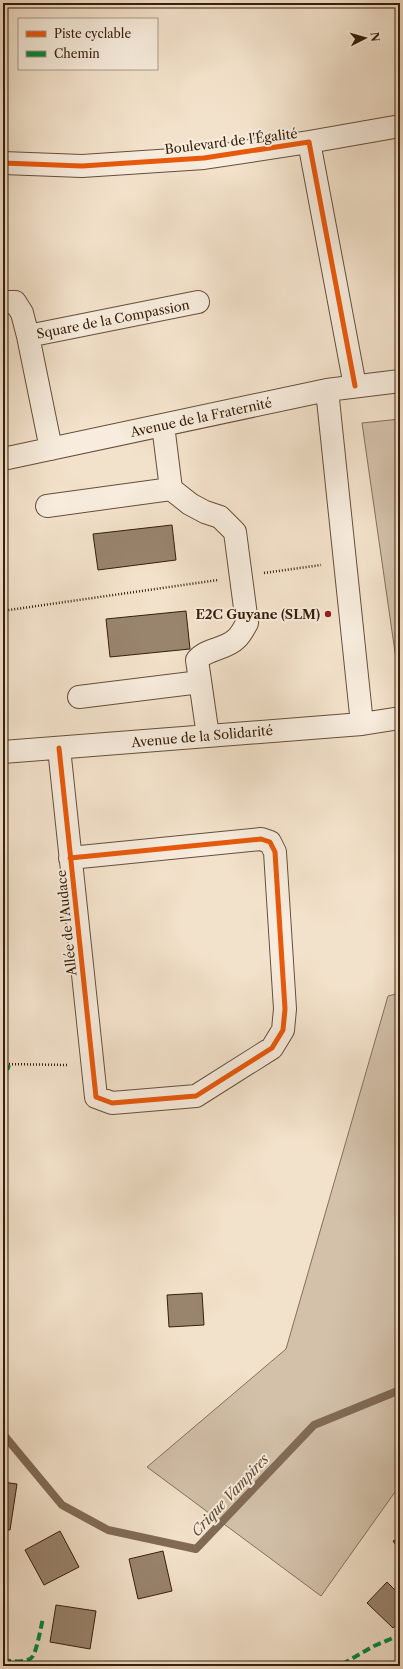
<svg xmlns="http://www.w3.org/2000/svg" width="403" height="1669" font-family="'Libre Caslon Text',serif">
<style>
.green{fill:#d3c1aa;stroke:#85705a}
.lines{fill:none;stroke-linecap:round;stroke-linejoin:round}
.stream{stroke:#816b56;stroke-width:8}
.building{fill:#99846e;stroke:#371e09}
.minor-casing{stroke:#664f3a;stroke-width:24}
.path{stroke:#371e09;stroke-width:2.5;stroke-dasharray:1 2;stroke-linecap:butt}
.minor{stroke:#f7ecdd;stroke-width:22}
.quiet{stroke:#00873e;stroke-width:4;stroke-dasharray:8 4;stroke-linecap:butt}
.cycleway-casing{stroke:#f7ecdd;stroke-width:8}
.cycleway{stroke:#e8590c;stroke-width:5}
.poi-dot{fill:#8f2418;stroke:#f7ecdd;stroke-width:1.5}
.labels{text-anchor:middle;dominant-baseline:central;stroke-width:4;stroke-linejoin:round;paint-order:stroke}
.street-label{font-size:13px;fill:#371e09;stroke:#f7ecdd}
.poi-label{font-size:13px;font-weight:bold;fill:#371e09;stroke:#f7ecdd;text-anchor:end}
.water-label{font-size:14px;font-style:italic;fill:#624b36;stroke:#f7ecdd}
</style>
<rect width="100%" height="100%" fill="#f3e2cb"/>
<filter id="stains"><feTurbulence type="fractalNoise" baseFrequency=".005" numOctaves="4"/><feColorMatrix values="0 0 0 0 .2 0 0 0 0 .09 0 0 0 0 .02 0 0 0 .5 -.17"/></filter>
<radialGradient id="worn" r=".72"><stop offset=".6" stop-color="#630" stop-opacity="0"/><stop offset="1" stop-color="#630" stop-opacity=".3"/></radialGradient>
<path class="green" d="M400,419V687L362,423Z
M400,993V1485L321,1596L147,1467L286,1349L388,996Z"/>
<g class="lines">
<path class="stream" d="M3,1434L62,1505L108,1530L196,1549L314,1425L400,1390"/>
</g>
<path class="building" d="M172,525L176,560L98,570L93,534Z
M186,611L190,649L110,657L106,619Z
M202,1293L204,1325L169,1327L167,1295Z
M3,1482L17,1484L10,1530L3,1529Z
M60,1531L79,1567L44,1585L25,1550Z
M400,1537V1551L393,1541Z
M163,1551L172,1591L138,1599L129,1559Z
M387,1582L400,1595V1621L393,1628L367,1603Z
M56,1605L96,1611L90,1649L50,1642Z"/>
<g class="lines">
<defs>
<path id="minor" d="M309,142L400,126
M3,163L82,166L204,158L309,142L355,386
M3,302H15L22,313L28,336L51,449
M28,336L198,302
M327,390L362,724
M163,425L171,489L190,504L205,512L220,517L235,532L247,623C244,628 241,635 236,639C225,650 207,648 197,660L208,736
M3,459L327,390L400,381
M47,506L171,489
M79,697L200,682
M59,748L96,1097L112,1103L196,1096L272,1048L283,1030L285,1009L275,852L270,842L261,839L70,858
M3,752L362,724L400,718"/>
</defs>
<use href="#minor" class="minor-casing"/>
<path class="path" d="M264,573L321,565
M3,613L9,610L218,580
M3,1064L68,1065"/>
<use href="#minor" class="minor"/>
<path class="quiet" d="M3,1081L9,1065
M3,1660C11,1661 28,1664 33,1656C37,1649 41,1627 43,1618
M344,1666L346,1662L374,1646L400,1635"/>
<defs>
<path id="cycleway" d="M3,163L82,166L204,158L309,142L355,386
M59,748L96,1097L112,1103L196,1096L272,1048L283,1030L285,1009L275,852L270,842L261,839L70,858"/>
</defs>
<use href="#cycleway" class="cycleway-casing"/>
<use href="#cycleway" class="cycleway"/>
</g>
<circle class="poi-dot" cx="328" cy="614" r="4"/>
<g class="labels">
<g class="street-label">
<text transform="translate(231 141) rotate(-7)">Boulevard de l'Égalité</text>
<text transform="translate(113 319) rotate(-11)">Square de la Compassion</text>
<text transform="translate(201 417) rotate(-12)">Avenue de la Fraternité</text>
<text transform="translate(202 736) rotate(-5)">Avenue de la Solidarité</text>
<text transform="translate(66 923) rotate(-96)">Allée de l'Audace</text>
</g>
<g class="poi-label">
<text x="320" y="614">E2C Guyane (SLM)</text>
</g>
<g class="water-label">
<text transform="translate(230 1495) rotate(-47)">Crique Vampires</text>
</g>
</g>
<rect width="403" height="1669" fill="none" stroke="#f3e2cb" stroke-width="16"/>
<rect x="4" y="4" width="395" height="1661" fill="none" stroke="#371e09" stroke-width="2"/>
<rect x="8" y="8" width="387" height="1653" fill="none" stroke="#371e09"/>
<rect x="18" y="18" width="140" height="52" fill="#f7ecdd" stroke="#aa9a88"/>
<rect x="26" y="31" width="20" height="6" fill="#e8590c" stroke="#aa9a88"/>
<text x="54" y="38" font-size="12" fill="#371e09">Piste cyclable</text>
<rect x="26" y="51" width="20" height="6" fill="#00873e" stroke="#aa9a88"/>
<text x="54" y="58" font-size="12" fill="#371e09">Chemin</text>
<g transform="translate(365 38) rotate(84)" stroke="#f7ecdd" stroke-width="3" paint-order="stroke">
<path d="M0-3L7 15L0 10L-7 15Z" fill="#371e09"/>
<text y="-6" font-size="11" font-weight="bold" text-anchor="middle" fill="#371e09">N</text>
</g>
<rect width="100%" height="100%" filter="url(#stains)"/>
<rect width="100%" height="100%" fill="url(#worn)"/>
</svg>
